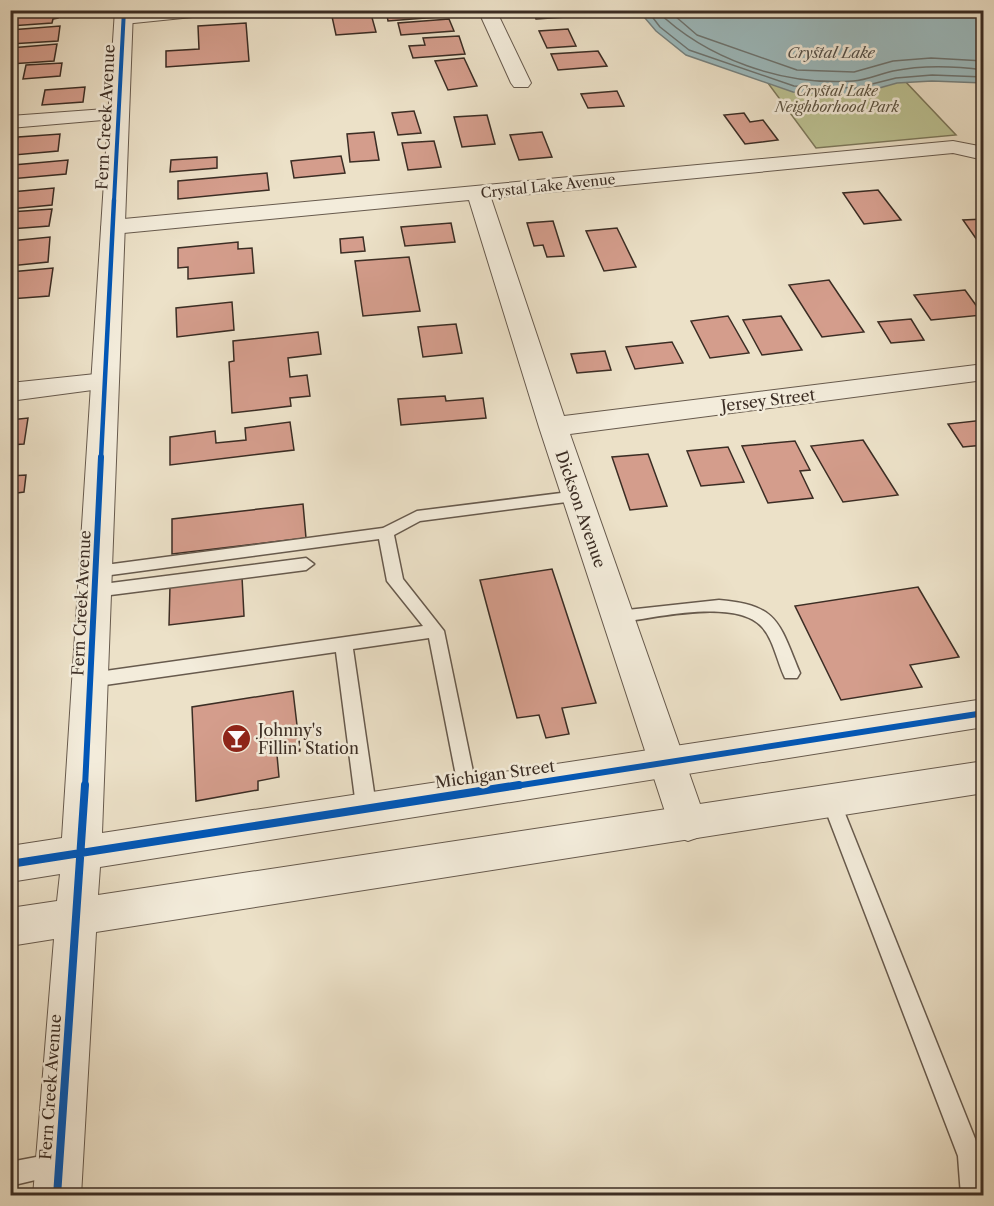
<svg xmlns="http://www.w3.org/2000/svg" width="994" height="1206" font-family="'Libre Caslon Text',serif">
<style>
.green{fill:#bcc293;stroke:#7c785c;stroke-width:1.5}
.water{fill:#9cbbbf;stroke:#758281;stroke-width:1.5}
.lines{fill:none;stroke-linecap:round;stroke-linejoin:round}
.shore{stroke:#6c7472;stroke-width:1.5}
.building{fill:#d49d8c;stroke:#3b2d24;stroke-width:1.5}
.service-casing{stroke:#675a4d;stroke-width:3}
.minor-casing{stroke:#675a4d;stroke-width:2}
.tertiary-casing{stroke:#675a4d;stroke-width:2}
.service{fill:#f3ecdb;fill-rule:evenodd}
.minor{fill:#f3ecdb;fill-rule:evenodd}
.tertiary{fill:#f3ecdb;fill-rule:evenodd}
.cycleway-far3-casing{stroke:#f3ecdb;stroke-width:6}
.cycleway-far2-casing{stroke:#f3ecdb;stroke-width:8}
.cycleway-far1-casing{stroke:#f3ecdb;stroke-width:10}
.cycleway-casing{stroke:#f3ecdb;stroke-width:11}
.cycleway-far3{stroke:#0057b8;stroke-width:4}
.cycleway-far2{stroke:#0057b8;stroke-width:4.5}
.cycleway-far1{stroke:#0057b8;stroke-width:6}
.cycleway{stroke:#0057b8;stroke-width:8}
.labels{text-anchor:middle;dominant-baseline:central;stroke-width:5;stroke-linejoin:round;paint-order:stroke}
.far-park-label{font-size:14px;font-style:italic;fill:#5b5240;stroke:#f3ecdb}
.far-street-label{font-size:14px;fill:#3b2d24;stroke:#f3ecdb}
.far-water-label{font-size:15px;font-style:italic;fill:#53504b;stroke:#f3ecdb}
.street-label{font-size:16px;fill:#3b2d24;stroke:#f3ecdb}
.poi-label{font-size:16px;fill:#3b2d24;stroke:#f3ecdb;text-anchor:start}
</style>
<rect width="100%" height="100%" fill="#ece1c8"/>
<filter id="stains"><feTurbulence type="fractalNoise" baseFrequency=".00333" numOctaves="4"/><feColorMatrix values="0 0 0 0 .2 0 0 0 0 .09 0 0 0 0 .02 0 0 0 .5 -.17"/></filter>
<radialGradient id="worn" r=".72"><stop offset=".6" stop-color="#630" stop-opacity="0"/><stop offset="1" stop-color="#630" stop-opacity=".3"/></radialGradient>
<path class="green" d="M736,40L884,59L956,135L816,148Z"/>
<path class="water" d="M639,11H983V83L932,81L897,83L858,94L833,95L793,92L686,55L656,31Z"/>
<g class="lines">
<path class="shore" d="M647,10L660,27L689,50L794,86L856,88L896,78L932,75L984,77
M656,10C706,59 783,86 853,81C867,80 879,74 893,71C922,65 954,66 984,70
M668,10L697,35L797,70L854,72L893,61L931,58L984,61"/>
</g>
<path class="building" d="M60,10L58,18L53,19L52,23L10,26V11Z
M354,10L355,15L371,14L376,32L336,35L331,12Z
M386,10H448L450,16L388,21Z
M532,10H563L566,17L536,19Z
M449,19L454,31L401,35L398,23Z
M246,23L249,61L166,67V51L199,49L198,26Z
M60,26L58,41L10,44V30Z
M568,29L576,46L547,48L539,31Z
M459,36L465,54L413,58L409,46L425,45L423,38Z
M57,44L54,61L10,64V48Z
M598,51L607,66L558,70L551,54Z
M464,58L477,86L448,90L435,61Z
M62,63L60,76L23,79L26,65Z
M85,87L83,102L42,105L45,90Z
M617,91L624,106L588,108L581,94Z
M414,111L421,133L398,135L392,113Z
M744,113L750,122L763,120L778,140L745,144L724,115Z
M487,115L495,144L462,147L454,117Z
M374,132L379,160L350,162L347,134Z
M542,132L552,157L519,160L510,135Z
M60,134L58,151L14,155L18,137Z
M434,141L441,167L408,170L402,143Z
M341,156L345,173L294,178L291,161Z
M217,157V168L170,172L171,160Z
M68,160L66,174L10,179L13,165Z
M267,173L269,190L178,199V181Z
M54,188L52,205L10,209L11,192Z
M878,190L901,220L864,224L843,193Z
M52,209L49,226L10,229V212Z
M984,219V240H977L963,220Z
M553,221L564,256L547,257L543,245L534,246L527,223Z
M451,223L455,242L405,246L401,227Z
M617,228L636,267L604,271L586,231Z
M50,237L48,262L10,266V241Z
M363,237L365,251L341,253L340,239Z
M238,242V249L252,248L254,273L188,279V267L178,268V248Z
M409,257L420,311L363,316L355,261Z
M53,268L49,296L10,299V272Z
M829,280L864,332L822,337L789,285Z
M965,290L983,315L931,320L914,295Z
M232,302L234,330L177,337L176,308Z
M728,316L749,353L710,358L691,321Z
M781,316L802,350L762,355L743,320Z
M911,319L924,340L891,343L878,322Z
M456,324L462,353L423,357L418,327Z
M318,332L321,354L288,358L290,377L307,375L310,396L290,398L291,406L232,413L229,362L234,361L233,341Z
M672,342L683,363L635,369L626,347Z
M605,351L611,370L577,373L571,354Z
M445,396L446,401L483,398L486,418L401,425L398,399Z
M28,418L24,444L10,445V420Z
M984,420V445L963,447L948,424Z
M290,422L294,450L170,465V437L215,431L216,443L246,440L245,428Z
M863,440L898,495L843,502L811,446Z
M795,441L810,470L800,471L813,498L768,503L742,446Z
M728,447L744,482L701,486L687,451Z
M648,454L667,506L630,510L612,457Z
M26,475L24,492L10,494V476Z
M303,504L306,538L172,554V519Z
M552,569L596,703L562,708L569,734L546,738L539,715L517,718L480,580Z
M242,577L244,616L169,625L170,586Z
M918,587L959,657L910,665L922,687L841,700L795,606Z
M293,691L300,751L277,755L279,777L258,781V790L196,801L192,707Z"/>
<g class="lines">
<defs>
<path id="service" d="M577,491L582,492L585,496L582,500L420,521L394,535L403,579L444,631L477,791L475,797L468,799L461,797L459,791L429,638L353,649L376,806L373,812L366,814L359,812L356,806L336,652L91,687L85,685L82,680L85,675L91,673L423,626L387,581L379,539L96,577L88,571L90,567L383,528L417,511Z
M306,558L314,564L306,570L95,597L87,591L95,585Z
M719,600C779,605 779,623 800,673L797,678H785C777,662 774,640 762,627C736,598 653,618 618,623L612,621L610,617L612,613L618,611Z
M831,793L838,795L840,801L982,1156L984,1196H961L958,1156L822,801L824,795Z
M57,1153L65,1157L69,1165L65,1173L10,1186V1162Z"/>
<path id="minor" d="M146,10H221L212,15L124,24L115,18L124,12Z
M478,10H496L531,83L528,87H514L511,83Z
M119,108L126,110L129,114L126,118L10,128V116Z
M953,141L984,147V160L953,153L491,198L564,416L984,364V380L570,434L707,824L702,836L688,841L674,836L669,824L539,427L469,200L113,234L105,232L101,227L105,222L113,220Z
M105,373L115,375L119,381L115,387L10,401V383Z"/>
<path id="tertiary" d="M115,10H133L102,833L984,699V727L100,867L98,895L984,761V793L96,932L81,1196H33L54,939L10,946V908L57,901L60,874L10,882V846L62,838Z"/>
</defs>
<use href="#service" class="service-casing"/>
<use href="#minor" class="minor-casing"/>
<use href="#tertiary" class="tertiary-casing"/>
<use href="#service" class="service"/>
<use href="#minor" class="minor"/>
<use href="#tertiary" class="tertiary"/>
<defs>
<path id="cycleway-far3" d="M114,201L124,10"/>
<path id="cycleway-far2" d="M101,458L114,200"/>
<path id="cycleway-far1" d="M85,787L101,457
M509,787L984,713"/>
<path id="cycleway" d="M10,864L519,785
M57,1196L85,785"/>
</defs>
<use href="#cycleway-far3" class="cycleway-far3-casing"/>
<use href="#cycleway-far2" class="cycleway-far2-casing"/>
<use href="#cycleway-far1" class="cycleway-far1-casing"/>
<use href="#cycleway" class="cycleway-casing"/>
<use href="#cycleway-far3" class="cycleway-far3"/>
<use href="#cycleway-far2" class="cycleway-far2"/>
<use href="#cycleway-far1" class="cycleway-far1"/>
<use href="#cycleway" class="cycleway"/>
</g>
<defs>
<symbol id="bar-disc" viewBox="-11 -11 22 22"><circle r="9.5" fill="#8f2418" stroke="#f3ecdb"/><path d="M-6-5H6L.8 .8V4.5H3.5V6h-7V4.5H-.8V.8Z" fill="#fff"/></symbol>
</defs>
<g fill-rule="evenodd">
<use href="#bar-disc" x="220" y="722" width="33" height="33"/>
</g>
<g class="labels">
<g class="far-park-label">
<text x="837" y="91">Crystal Lake<tspan x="837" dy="16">Neighborhood Park</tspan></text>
</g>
<g class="far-street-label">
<text transform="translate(548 186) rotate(-6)">Crystal Lake Avenue</text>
</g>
<g class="far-water-label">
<text x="831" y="52">Crystal Lake</text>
</g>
<g class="street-label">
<text transform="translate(105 117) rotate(-87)">Fern Creek Avenue</text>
<text transform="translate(768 400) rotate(-7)">Jersey Street</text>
<text transform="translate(581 509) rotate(71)">Dickson Avenue</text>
<text transform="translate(81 603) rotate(-87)">Fern Creek Avenue</text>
<text transform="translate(495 774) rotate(-8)">Michigan Street</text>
<text transform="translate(50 1087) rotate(-86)">Fern Creek Avenue</text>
</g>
<g class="poi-label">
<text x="258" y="730">Johnny's<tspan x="258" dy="18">Fillin' Station</tspan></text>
</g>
</g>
<rect width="994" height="1206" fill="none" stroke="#ece1c8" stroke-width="36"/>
<rect x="12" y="12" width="970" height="1182" fill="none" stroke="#3b2d24" stroke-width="3"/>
<rect x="18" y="18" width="958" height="1170" fill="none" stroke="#3b2d24" stroke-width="1.5"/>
<rect width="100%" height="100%" filter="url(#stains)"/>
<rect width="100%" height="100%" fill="url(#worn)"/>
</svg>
